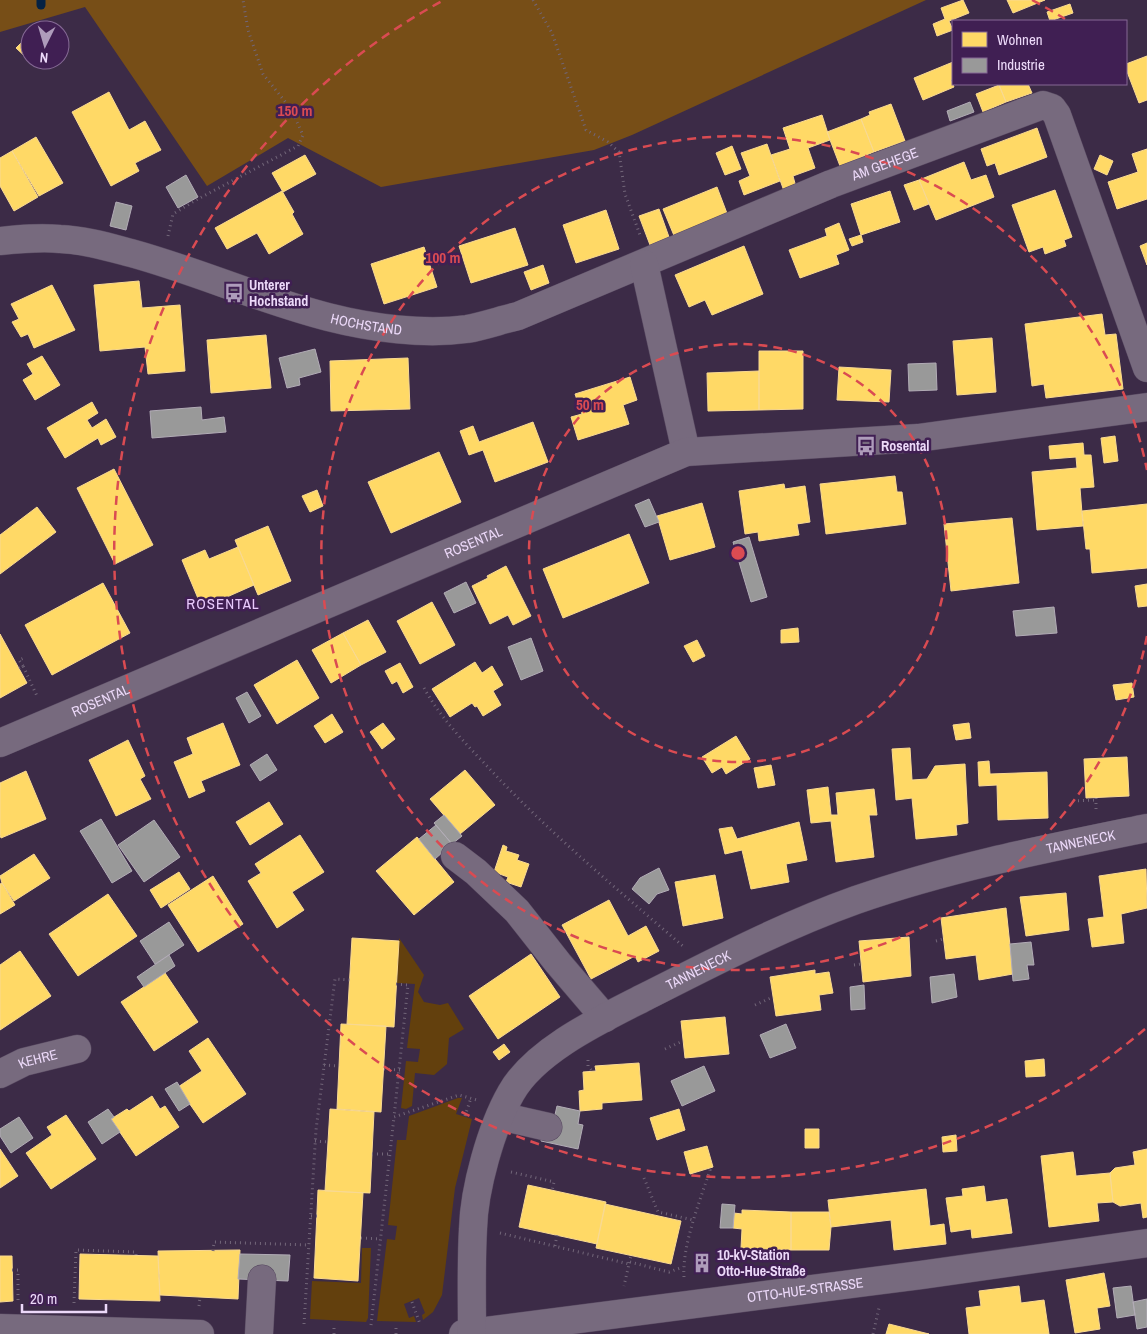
<svg xmlns="http://www.w3.org/2000/svg" width="1147" height="1334" font-family="'Archivo Narrow',sans-serif">
<style>
.green{fill:#63400d}
.forest{fill:#774e17}
.homes{fill:#ffd966;stroke:#f9d992}
.industry{fill:#999;stroke:#b2acb6}
.lines{fill:none;stroke-linecap:round;stroke-linejoin:round}
.stream{stroke:#052244;stroke-width:9}
.minor-casing{stroke:#574860;stroke-width:29}
.path{stroke:#726679;stroke-width:3;stroke-dasharray:1 4;stroke-linecap:butt}
.minor{stroke:#776a7e;stroke-width:28}
.ring{fill:none;stroke:#da4b52;stroke-width:2.5;stroke-dasharray:9 6}
.labels{text-anchor:middle;dominant-baseline:central;stroke-width:5;stroke-linejoin:round;paint-order:stroke}
.street-label{font-size:14px;fill:#ecd9f9;stroke:#401f53}
.poi-label{font-size:14px;font-weight:bold;fill:#ecd9f9;stroke:#401f53;text-anchor:start}
.neighbourhood-label{font-size:15px;letter-spacing:1px;fill:#e8cafc;stroke:#401f53}
.centre{fill:#da4b52;stroke:#401f53;stroke-width:2.5}
.ring-label{font-size:15px;text-anchor:middle;font-weight:bold;fill:#da4b52;stroke:#401f53;stroke-width:5;stroke-linejoin:round;paint-order:stroke}
</style>
<rect width="100%" height="100%" fill="#3c2b47"/>
<path class="green" d="M399,938L424,975L418,992L424,1002L440,1005L448,1003L464,1029L449,1038L447,1064L434,1075L415,1073L412,1106L406,1109L401,1108L406,1061L418,1062L420,1049L407,1048L415,984L397,983Z
M458,1098H462L456,1114L472,1119L455,1188L442,1295L433,1312L423,1320L422,1315L425,1313L419,1298L404,1304L409,1318L414,1316L416,1322L377,1321L387,1239L395,1240L397,1226L388,1225L397,1140H406L409,1116Z
M362,1248H371L368,1318L366,1322L310,1319L312,1281L361,1283Z"/>
<path class="forest" d="M0,0H926L632,135L594,150L381,187L288,138L207,186L85,7L0,32Z"/>
<path class="homes" d="M963,0L969,13L949,21L953,30L937,36L933,24L945,19L941,8Z
M1007,0H1045L1013,13Z
M1070,4L1073,13L1050,21L1047,12Z
M30,34V60H31L30,61L16,48Z
M1147,56V100L1139,103L1126,69V64Z
M953,62V79L951,80L954,87L923,100L914,78Z
M1003,84H1028L1032,93L1006,102L999,85Z
M999,85L1006,102L983,112L976,94Z
M109,92L129,130L145,121L161,150L135,163L139,171L111,186L72,112Z
M891,104L905,141L874,152L861,119L870,115L869,112Z
M822,115L830,140L808,148L815,168L793,176L796,187L784,191L771,155L790,149L783,128Z
M861,119L874,152L840,166L827,132Z
M1037,128L1047,157L999,175L995,163L987,166L981,149Z
M36,137L63,183L39,196L12,151Z
M767,144L780,181L744,195L739,181L750,176L741,153Z
M732,146L741,169L725,175L716,153Z
M1147,149V199L1117,209L1108,182L1138,172L1132,154Z
M12,151L38,197L14,211L0,186V158Z
M305,155L316,174L283,192L272,173Z
M1100,155L1113,161L1107,175L1094,169Z
M964,162L971,180L986,175L994,197L936,220L919,180Z
M919,180L929,204L914,210L904,185Z
M717,187L728,216L675,238L663,209Z
M1055,190L1072,237L1064,240L1066,246L1045,254L1043,247L1029,252L1012,205Z
M282,191L294,212L292,214L303,234L269,254L257,233L227,249L215,228Z
M890,191L900,222L861,235L851,204Z
M659,209L669,237L650,245L639,216Z
M606,210L619,249L576,263L563,225Z
M839,223L849,250L836,255L839,264L800,278L789,250L827,236L825,229Z
M515,228L528,265L471,283L459,246Z
M861,235L863,242L852,246L849,239Z
M1147,243V265L1140,246Z
M744,246L763,294L712,315L705,300L689,307L675,275Z
M424,247L437,287L384,304L371,264Z
M543,265L549,283L531,290L524,272Z
M139,281L142,308L180,305L185,371L148,374L145,347L100,351L94,285Z
M52,285L75,330L34,348L28,334L21,337L12,322L19,319L11,304Z
M1102,314L1105,335L1116,334L1123,389L1046,398L1044,384L1032,386L1025,324Z
M266,335L271,388L211,393L207,340Z
M992,338L996,392L957,395L953,341Z
M759,351H803V409L759,410Z
M42,356L60,385L35,400L23,380L33,374L27,364Z
M408,358L410,409L331,411L330,361Z
M839,367L891,370L889,402L837,400Z
M759,371V410L708,411L707,373Z
M630,377L637,400L623,405L629,424L578,440L571,417L582,414L575,394Z
M92,402L98,413L87,420L92,428L106,419L116,437L101,445L98,438L65,458L47,428Z
M533,422L548,462L495,482L483,450L469,455L460,431L473,426L479,442Z
M1115,436L1118,461L1104,463L1101,438Z
M1083,443L1084,455H1091L1094,487L1080,488L1083,526L1037,530L1032,472L1077,468L1076,457L1050,459L1049,446Z
M439,452L461,502L391,533L368,482Z
M114,469L153,545L115,564L77,488Z
M895,476L897,492H902L906,524L826,534L820,484Z
M784,484L785,489L805,486L810,522L797,524L799,535L759,541L758,532L745,534L739,491Z
M317,490L323,506L310,512L302,496Z
M702,503L715,547L670,560L657,516Z
M1147,504V568L1092,573L1090,549H1086L1082,511Z
M37,507L56,532L0,574V535Z
M1012,518L1019,583L951,591L944,524Z
M268,526L291,581L258,595L235,540Z
M629,534L649,583L563,618L543,569Z
M238,547L254,585L202,608L182,560L205,550L209,559Z
M506,566L531,616L513,625L508,615L490,624L472,586L488,578L487,576Z
M103,583L130,633L52,675L25,625Z
M1147,584V606L1138,607L1135,586Z
M432,602L455,645L420,664L397,621Z
M368,620L386,652L361,665L343,633Z
M798,628L799,642L781,643V630Z
M343,633L361,665L331,683L312,650Z
M0,634L27,683L0,698Z
M697,640L705,656L693,662L684,646Z
M297,660L319,698L277,724L254,685Z
M475,662L482,673L492,666L503,685L493,691L501,705L483,716L477,706L475,707L472,703L450,717L432,689Z
M400,663L413,687L403,693L397,681L392,684L385,671Z
M1132,683L1134,697L1116,700L1113,685Z
M332,714L343,732L325,743L314,726Z
M223,723L240,765L201,781L205,791L189,798L174,762L193,754L187,738Z
M383,723L395,739L382,749L370,732Z
M969,723L971,738L956,740L953,725Z
M736,736L750,759L726,774L722,767L712,773L702,757Z
M128,740L145,776L140,779L151,799L116,816L89,760Z
M910,748L912,780L927,779L935,766L965,764L968,823L956,825L957,835L916,839L912,798L896,800L892,749Z
M1127,757L1129,796L1086,798L1084,759Z
M989,761L990,774L1047,772L1048,818L998,820L997,785L979,786L978,762Z
M771,765L775,785L758,788L754,768Z
M465,770L495,805L460,834L430,799Z
M26,771L46,819L1,838L0,835V783Z
M828,787L831,815H838L836,793L874,789L877,815H869L874,857L836,862L831,821L811,823L807,790Z
M269,802L283,824L250,845L236,822Z
M799,822L807,860L786,864L789,882L751,889L742,850L725,854L719,829L732,827L737,839Z
M300,835L324,872L292,892L304,910L277,928L248,881L261,873L255,864Z
M417,837L454,882L414,915L376,871Z
M503,845L507,847L506,851L519,855L517,860L529,864L521,887L506,882L508,877L494,872Z
M34,854L50,878L14,901L2,883L0,876Z
M1146,869L1147,908L1121,914L1124,943L1092,947L1088,919L1104,917L1099,876Z
M179,872L190,889L161,908L150,890Z
M715,875L723,918L683,926L675,882Z
M213,876L243,924L198,952L168,905Z
M2,883L15,905L0,914V884Z
M1066,893L1069,930L1026,936L1020,897Z
M108,894L137,936L78,976L49,934Z
M609,900L628,936L646,926L659,951L638,962L635,956L591,979L562,925Z
M1006,908L1013,974L979,980L976,955L946,959L941,918Z
M909,937L911,976L863,982L859,941Z
M352,938L399,941L394,1027L347,1024Z
M20,951L51,996L0,1030V965Z
M531,954L560,997L498,1039L469,996Z
M815,970V974L829,972L833,993L819,995L821,1010L776,1016L770,977Z
M165,973L198,1022L154,1051L121,1002Z
M725,1017L729,1054L685,1058L681,1021Z
M341,1024L386,1026L381,1112L337,1109Z
M208,1038L246,1094L203,1123L178,1087L202,1071L189,1051Z
M504,1044L510,1052L499,1060L493,1052Z
M1044,1059L1045,1076L1026,1077L1025,1061Z
M639,1063L642,1100L602,1103V1109L580,1111L579,1091L584,1090L583,1072L596,1071L595,1066Z
M152,1096L160,1109L165,1106L179,1127L136,1156L111,1119L127,1109L129,1111Z
M330,1109L374,1112L370,1193L325,1191Z
M679,1109L685,1130L657,1140L650,1118Z
M66,1115L96,1159L51,1189L26,1153L52,1135L47,1127Z
M805,1129H819V1148H805Z
M956,1135L957,1151L943,1152L942,1137Z
M707,1146L713,1167L690,1174L684,1152Z
M0,1149L18,1176L0,1188Z
M1147,1149V1217L1143,1218L1141,1203L1120,1206L1113,1202L1110,1173L1115,1168L1135,1165L1133,1152Z
M1073,1152L1076,1176L1110,1173L1113,1202L1097,1203L1099,1221L1049,1227L1041,1156Z
M528,1185L606,1202L597,1244L519,1227Z
M984,1186L986,1202L1007,1199L1012,1233L972,1238L971,1229L951,1232L946,1198L963,1196L962,1189Z
M926,1189L930,1226L944,1224L946,1244L894,1250L891,1220L831,1227L828,1200Z
M318,1190L363,1193L358,1281L314,1278Z
M605,1204L681,1221L671,1264L596,1248Z
M742,1210L791,1212V1250L741,1248L742,1229L733,1228L734,1213L742,1214Z
M791,1212H829L831,1227L829,1250H791Z
M240,1250L238,1299L160,1295L158,1251Z
M80,1254L158,1256L160,1301L79,1299Z
M0,1256H12L13,1301L0,1302Z
M699,1257L707,1259L704,1270L696,1268Z
M1104,1273L1110,1306L1097,1308L1100,1329L1075,1333L1066,1280Z
M1019,1286L1021,1303L1044,1300L1049,1334H969L966,1308L981,1306L979,1291Z
M889,1324L929,1334H886Z"/>
<path class="industry" d="M970,102L974,112L950,121L947,111Z
M186,175L198,197L178,208L166,187Z
M116,202L132,206L126,230L110,226Z
M315,349L321,372L299,378L300,385L287,388L279,358Z
M936,363L937,390L909,391L908,364Z
M201,407L202,420L224,417L226,432L152,438L150,411Z
M649,499L659,522L645,527L635,505Z
M749,537L767,597L751,602L733,542Z
M466,582L476,603L454,613L444,593Z
M1054,607L1057,633L1016,636L1013,611Z
M531,638L543,671L521,680L508,647Z
M247,692L261,716L249,723L236,698Z
M267,754L277,770L260,781L250,765Z
M444,815L462,836L452,844L434,823Z
M101,819L132,871L112,883L80,831Z
M154,820L180,857L144,882L118,845Z
M436,825L452,844L435,859L419,839Z
M659,868L669,890L657,894L649,904L632,889L640,878Z
M169,922L184,945L155,964L140,941Z
M1031,942L1034,965H1027L1029,979L1013,981L1010,944Z
M169,955L175,966L144,987L137,977Z
M954,974L957,997L932,1003L930,977Z
M864,985L865,1009L851,1010L850,987Z
M786,1024L796,1048L770,1058L760,1035Z
M704,1066L715,1091L682,1106L671,1081Z
M177,1082L190,1104L179,1111L165,1089Z
M557,1106L580,1111L578,1124L583,1125L578,1149L541,1141L543,1129L554,1119Z
M108,1109L114,1117L111,1119L120,1132L102,1144L88,1122Z
M19,1117L33,1138L11,1153L0,1136V1129Z
M722,1204L735,1205L733,1228H720Z
M240,1254L290,1255L288,1281L238,1279Z
M1131,1286L1135,1315L1117,1318L1113,1288Z
M1147,1299V1327L1137,1329L1133,1302Z"/>
<g class="lines">
<path class="stream" d="M41,0V5"/>
<defs>
<g id="minor">
<path id="s1" d="M0,241C20,239 40,237 60,239C84,240 108,247 131,253C197,271 261,300 328,317C371,328 424,335 467,329C484,326 501,320 518,316L831,184L1043,105L1052,108L1057,115L1147,368"/>
<path d="M644,264L686,452"/>
<path id="s2" d="M0,743L686,452L918,438L1147,407"/>
<path d="M455,856L476,872L517,911L558,963L605,1018"/>
<path id="s3" d="M0,1074L24,1062L77,1049"/>
<path d="M500,1116L548,1127"/>
<path d="M0,1328L200,1334"/>
<path d="M259,1334L262,1279"/>
<path id="s4" d="M463,1334L921,1275L1147,1243"/>
<path id="s5" d="M472,1334C472,1299 471,1264 473,1229C474,1189 491,1128 511,1093C535,1050 602,1019 645,997C714,962 783,926 856,900C951,867 1049,848 1147,828"/>
</g>
</defs>
<use href="#minor" class="minor-casing"/>
<path class="path" d="M533,0L552,33L586,130L608,142L619,152L625,194L640,235
M168,236L173,214L196,200L298,146L303,135L291,109L263,74L248,30L243,0
M23,666L19,660L24,658
M19,668L23,666L37,696
M424,688C440,717 463,741 486,765C547,831 617,889 684,947
M1096,798V811
M1073,801L1096,800
M936,941L943,939
M854,965L861,964
M396,984L408,985L394,1117L459,1095L477,1100
M755,1005L773,997
M665,1049L683,1041
M588,1060V1066L592,1071
M324,1065L339,1066
M384,1069L400,1070
M465,1116L471,1098
M315,1141L328,1142
M372,1154H391
M511,1172L554,1182L552,1191
M644,1178L658,1212L693,1220
M311,1216H317
M500,1233L629,1264L624,1286
M361,1238L380,1239
M555,1246L557,1235
M213,1251L214,1242L309,1245
M630,1262L669,1272L683,1267
M629,1263L631,1256
M12,1270H18V1300
M684,1277C682,1245 700,1201 710,1170L709,1168
M412,1302L420,1324
M74,1303L76,1250L136,1252V1255
M199,1306L200,1297
M304,1324L316,1130L335,979L350,980
M371,1325L394,1117
M334,1334V1324
M396,1334V1326
M873,1334L879,1308"/>
<use href="#minor" class="minor"/>
</g>
<g class="ring">
<circle cx="738" cy="553" r="209"/>
<path d="M1147 636A417 417 0 1 1 1147 470"/>
<path d="M1145 1029A626 626 0 1 1 444 0M1032 0A626 626 0 0 1 1065 19"/>
</g>
<defs>
<symbol id="bus-bare" viewBox="-9 -9 18 18"><path d="M-5-6H5V4H4V6H2V4H-2V6H-4V4H-5ZM-3.5-4V0h7V-4ZM-3.5 1.2v1.5H-2V1.2ZM2 1.2v1.5H3.5V1.2Z" fill="#ae9cbb" stroke="#401f53" stroke-width="2.5" paint-order="stroke"/></symbol>
<symbol id="building-bare" viewBox="-9 -9 18 18"><path d="M-4-6H4V6H1V3H-1V6H-4ZM-2.5-4.3h1.7v1.8h-1.7ZM.8-4.3h1.7v1.8H.8ZM-2.5-1h1.7V.8h-1.7ZM.8-1h1.7V.8H.8Z" fill="#ae9cbb" stroke="#401f53" stroke-width="2.5" paint-order="stroke"/></symbol>
</defs>
<g fill-rule="evenodd">
<use href="#bus-bare" x="220" y="279" width="28" height="28"/>
<use href="#bus-bare" x="852" y="432" width="28" height="28"/>
<use href="#building-bare" x="688" y="1249" width="28" height="28"/>
</g>
<g class="labels">
<g class="street-label">
<text stroke="none"><textPath href="#s1" startOffset="930">AM GEHEGE</textPath></text>
<text stroke="none"><textPath href="#s1" startOffset="379">HOCHSTAND</textPath></text>
<text stroke="none"><textPath href="#s2" startOffset="514">ROSENTAL</textPath></text>
<text stroke="none"><textPath href="#s2" startOffset="109">ROSENTAL</textPath></text>
<text stroke="none"><textPath href="#s5" startOffset="879">TANNENECK</textPath></text>
<text stroke="none"><textPath href="#s5" startOffset="474">TANNENECK</textPath></text>
<text stroke="none"><textPath href="#s3" startOffset="41">KEHRE</textPath></text>
<text stroke="none"><textPath href="#s4" startOffset="345">OTTO-HUE-STRASSE</textPath></text>
</g>
<g class="poi-label">
<text x="249" y="285">Unterer<tspan x="249" dy="16">Hochstand</tspan></text>
<text x="881" y="446">Rosental</text>
<text x="717" y="1255">10-kV-Station<tspan x="717" dy="16">Otto-Hue-Straße</tspan></text>
</g>
<g class="neighbourhood-label">
<text x="223" y="603">ROSENTAL</text>
</g>
</g>
<circle cx="738" cy="553" r="8" class="centre"/>
<g class="ring-label">
<text x="295" y="116">150 m</text>
<text x="443" y="263">100 m</text>
<text x="590" y="410">50 m</text>
</g>
<rect x="952" y="20" width="175" height="65" fill="#401f53" stroke="#856995"/>
<rect x="962" y="32" width="25" height="15" fill="#ffd966" stroke="#856995"/>
<text x="997" y="45" font-size="15" fill="#ecd9f9">Wohnen</text>
<rect x="962" y="58" width="25" height="15" fill="#999999" stroke="#856995"/>
<text x="997" y="70" font-size="15" fill="#ecd9f9">Industrie</text>
<g transform="translate(45 45) rotate(185)"><circle r="24" fill="#401f53" stroke="#856995"/>
<path d="M0-4L9 19L0 12L-9 19Z" fill="#ae9cbb"/>
<text y="-8" font-size="14" font-weight="bold" text-anchor="middle" fill="#ecd9f9">N</text>
</g>
<path d="M22 1304v8h84v-8" fill="none" stroke="#ecd9f9" stroke-width="2.5"/>
<text x="30" y="1304" font-size="15" fill="#ecd9f9" stroke="#401f53" stroke-width="4" paint-order="stroke">20 m</text>
</svg>
